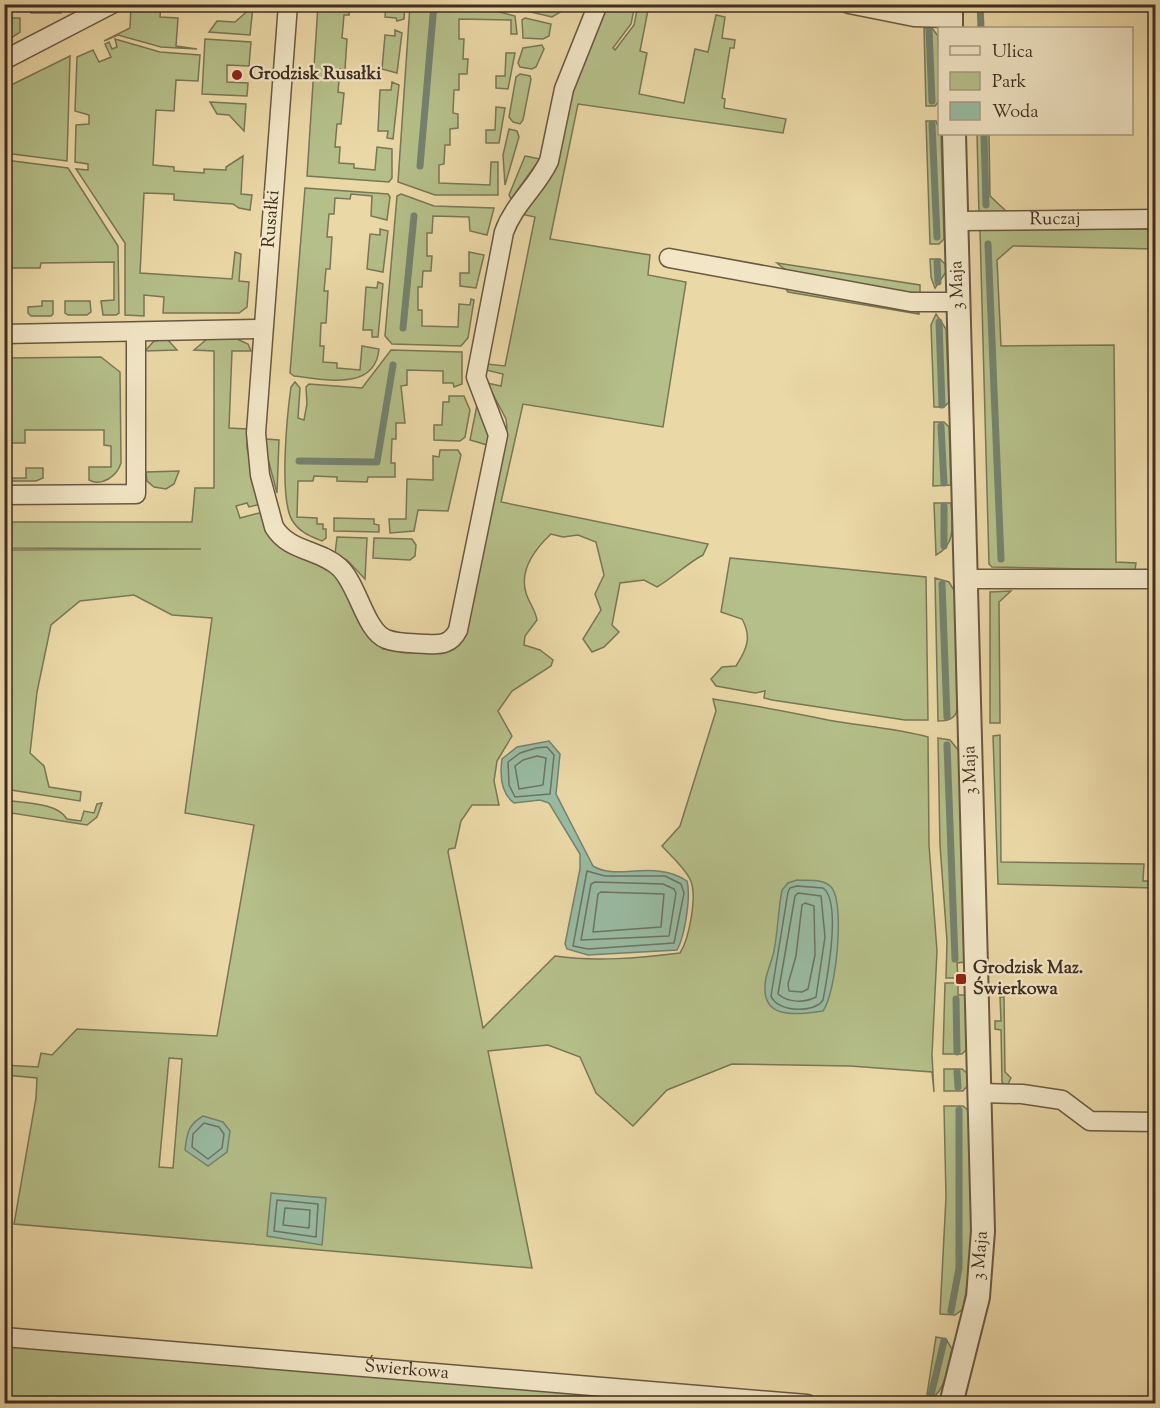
<svg xmlns="http://www.w3.org/2000/svg" width="1160" height="1408" font-family="'Sorts Mill Goudy',serif">
<style>
.green{fill:#b5bf89;stroke:#7a7655;stroke-width:1.5;fill-rule:evenodd}
.water{fill:#99bba3;stroke:#75826f;stroke-width:1.5}
.lines{fill:none;stroke-linecap:round;stroke-linejoin:round}
.shore{stroke:#6c7462;stroke-width:1.5}
.stream{stroke:#75826f;stroke-width:7}
.minor-casing{stroke:#6a5842;stroke-width:21}
.tertiary-casing{stroke:#6a5842;stroke-width:26}
.minor{stroke:#f2e6c6;stroke-width:18}
.tertiary{stroke:#f2e6c6;stroke-width:22}
.poi-dot{fill:#8f2418;stroke:#f2e6c6;stroke-width:2}
.labels{text-anchor:middle;dominant-baseline:central;stroke-width:4.5;stroke-linejoin:round;paint-order:stroke}
.poi-label{font-size:18px;font-weight:bold;fill:#3f2d21;stroke:#f2e6c6;text-anchor:start}
.street-label{font-size:18px;fill:#3f2d21;stroke:#f2e6c6}
</style>
<rect width="100%" height="100%" fill="#ebd8a7"/>
<filter id="stains"><feTurbulence type="fractalNoise" baseFrequency=".00333" numOctaves="4"/><feColorMatrix values="0 0 0 0 .2 0 0 0 0 .09 0 0 0 0 .02 0 0 0 .5 -.17"/></filter>
<radialGradient id="worn" r=".72"><stop offset=".6" stop-color="#630" stop-opacity="0"/><stop offset="1" stop-color="#630" stop-opacity=".3"/></radialGradient>
<path class="green" d="M31,5H61V13H31Z
M131,5H161L160,17L178,18L176,46L197,49L161,47L118,35L104,41L130,28Z
M318,5H350L349,15H344L342,38L347,39L345,69H340L338,92L344,93L341,124H337L335,147H340L339,163L354,164V168L375,170L377,147L392,149V178L389,182L307,176Z
M386,5H405L404,19L397,21L396,18L385,17Z
M410,5H473L515,16L517,34H511V20L459,19V39H464L463,59H468L467,74H459V90H454L453,113L458,114V128L450,129V145H445L444,164L439,165V183L490,185L491,162H498V195H435L398,182Z
M501,5H572L552,17Z
M607,5H635L631,24L613,48L615,50L634,25L638,5H649L640,51L647,53L639,94L684,103L695,49L708,52L716,15L725,17L722,38L735,40L734,48H730L722,98L725,99L724,108L786,119L783,133L578,104L550,239L650,255L648,275L686,282L663,427L523,404L501,502L708,544L703,555C686,564 674,577 657,587L644,580L620,583L612,625L619,632L604,647L592,652L583,639L601,610L595,594L604,575L596,542L578,535L563,537L551,534C535,549 519,570 526,593C529,603 535,609 537,620L525,636L524,645L540,650L553,660L551,666L512,691L498,711L512,736L497,761L494,781L499,805H472L461,821L455,848L449,849L448,852L483,1028L555,956C596,962 639,958 680,953C689,939 698,895 690,879C684,867 671,856 662,846L680,826L716,711L713,699C752,705 789,712 828,720C861,726 895,728 928,737L929,845L937,951L932,1055L934,1092L932,1072L850,1066L732,1064L667,1090L633,1126L596,1093L580,1057L548,1045L488,1051L532,1268L14,1224L36,1098L37,1078L5,1075L4,1065L38,1067L41,1053L52,1055L77,1029L217,1036L254,825L185,813L212,618L172,615L134,595L80,601L51,625L37,692L30,753L44,766L49,787L81,792L80,801L5,789V550L201,549L5,548V522H192L195,488H214V351L194,350L207,339H237L248,344L251,351H232L229,428L247,429V448L261,504L249,507L247,503L236,506L240,518L263,512L285,550L336,573L369,635L383,649C402,650 447,660 459,644L507,428L506,419L487,383L501,386L503,374L486,370L487,364L505,366L535,217L521,214L556,168L572,92ZM169,1058L182,1059L173,1168L159,1167Z
M253,6L250,35L209,32L217,21L235,22Z
M5,18H20V32L5,42Z
M525,18L551,24L549,36L543,39L523,38L522,20Z
M924,28H932L938,36L940,100L935,106H926Z
M395,30L402,33L397,73L382,69L385,35L395,36Z
M115,39L160,52L200,55L198,81L176,80L174,111L156,110L153,165L174,167V171L204,173V169L226,170V167L243,156L241,194L252,195L250,210L239,208L233,204L174,200V194L144,193L140,273L232,279L235,252L241,254L239,281L249,282L247,307L239,313H163L164,297L144,295V316L125,315V243L76,169L88,170V164L75,162L76,125L89,124V115L75,111L77,57L93,50L99,62L111,57L105,44L109,42L112,49L117,47Z
M205,39L251,42L249,66L227,65V82L248,83L247,96L202,94Z
M542,45L544,49L536,67L532,69L520,67L518,63L523,48Z
M506,53H515L508,89L496,88V76H505Z
M70,56L67,161L5,153V88Z
M520,74L530,76L531,79L523,120L520,124L513,122L509,117L516,77Z
M392,82L399,85L393,139L387,138L388,131H378L380,90H391Z
M210,102L246,104L244,131L229,115L217,114Z
M496,107L505,108L499,143H486V130H495Z
M926,121H936L941,134L944,239L939,244H930Z
M509,129L517,131L519,137L505,185L503,155Z
M977,134H989L990,196L1007,212L979,215Z
M525,156L540,159L511,199L509,195Z
M5,160L68,168L118,246L119,313L116,315H103L101,301L114,300V262L41,263L40,268H5Z
M305,188L388,194L390,197L387,220L371,216L372,196L351,194L350,199L335,198L334,214H329L327,237H332L330,269H326L324,291H328L326,323H321L320,346H324L323,362L337,363V368L360,370L362,346L379,349C375,392 324,379 294,376L290,373Z
M401,194L434,206L494,208L487,235L470,231L469,217L433,216L432,233H427V256H432L431,271H423L422,287H418V310H422V326L458,327L459,304L470,305L471,299L474,300L468,338L461,346L392,344L385,336L397,196Z
M380,229L388,231L383,272L367,269L370,234L380,235Z
M1155,229V249L1013,246L997,260L1001,346L1114,345L1116,562L1136,563L1135,570L992,567L989,564L980,230Z
M469,252L484,255L476,288L460,286V273H469Z
M930,259H940L945,264L946,272L935,288L931,277Z
M777,263L920,285V293C881,289 805,289 777,263Z
M378,282L383,284L378,337H372V330H363L366,287L377,288Z
M792,286L919,312V314L788,292L786,289Z
M42,301H53V314L51,316H31L28,313V307L42,306Z
M65,301H90L91,312L87,315H68L65,313Z
M936,314L946,329L949,402L944,407H934L931,325Z
M167,339L177,350L145,351L154,341Z
M391,350L462,352V384L454,387L453,383H443V371L407,370V385L401,386L405,423H396V439H392L391,463H395V477H368L367,482L337,481V477L314,476L313,481H298L297,517L317,518V524H323V529H326V538L322,541C310,536 299,532 292,520C279,498 287,415 291,387L295,382L300,388L298,418L304,420L307,404L306,387L309,384L362,388Z
M101,357L120,372L121,463C117,476 102,487 89,480V467H111V446L104,445V430H25V443H5V358Z
M449,396H464L470,410L465,437L460,441L434,440V425H442L443,402H449Z
M477,405L489,434L487,445L470,440Z
M934,422H944L949,427L951,485L933,486Z
M266,439L279,440L277,493L264,444Z
M440,450H458L461,455L448,511L418,510L414,531L390,533L389,519H406L407,479L433,480V456L439,457Z
M26,468H43V478L36,481H7V478H26Z
M179,471L174,484L166,489L154,487L147,481L146,472Z
M934,503H951C952,523 957,544 936,555Z
M334,518L374,519V524L379,525V532L334,531Z
M337,537L367,538L365,579L347,560L335,554Z
M374,538L412,539L416,545L415,556L410,560L373,558Z
M730,558L926,577L928,720H905L772,700L764,698L765,691L755,693L716,686L711,679L722,667L736,666C747,649 752,637 742,619L721,612Z
M935,578L949,582L955,592L957,710C955,719 948,721 938,721Z
M1011,591L999,602L1000,723H990V592Z
M1000,735L1001,862L1144,864L1143,881H1155V888L998,884L993,736Z
M938,738L950,740L959,751L965,962L957,963L958,978H946L947,941L940,845Z
M5,800C22,803 57,802 67,819L81,821L84,811L94,813L97,804L102,803L97,817L87,825L12,813L5,866Z
M945,983H958V995H965L967,1049L962,1054H943Z
M1000,997H1004L1005,1072L1011,1078L1007,1086L1002,1082L1001,1030L995,1029V1021H1001Z
M944,1069H962L968,1074V1085L963,1091H944Z
M944,1106H963L969,1111L973,1253L963,1309L955,1315L940,1314L946,1197Z
M936,1337L946,1339L952,1349C947,1367 946,1395 926,1401Z
M5,1346L709,1403H5Z"/>
<path class="water" d="M549,741L560,754L556,794L593,866C616,881 655,859 687,881C691,896 685,936 677,950L588,955L567,949L565,944L580,869V854L549,803L540,800L514,803C500,793 500,774 502,759L517,747Z
M797,880C808,881 824,878 832,888C845,906 836,993 823,1011C794,1015 758,1020 766,978C768,969 772,960 774,951C778,931 778,910 782,890L788,883Z
M203,1116L223,1122L230,1131L227,1152L208,1166L185,1150C187,1133 188,1125 203,1116Z
M271,1193L326,1198L322,1245L267,1236Z"/>
<g class="lines">
<path class="shore" d="M536,748L547,747L554,755L550,794L515,797L509,785L508,762L520,753Z
M537,756L546,758L543,785L519,789L515,766L523,760Z
M587,871L605,876H665L681,884L684,893L674,943L588,949L573,946Z
M595,882L663,884L674,889L676,893L669,936L581,940L591,884Z
M797,886L823,888C842,902 827,979 823,1000C814,1014 777,1012 771,996L788,892L790,888Z
M601,892L664,894L661,927L593,932L598,894Z
M798,893L821,896L825,937L816,997C805,1003 788,1003 778,994L795,896Z
M805,903L814,906L815,955L808,989L802,992L789,991L788,984L796,956L802,905Z
M204,1123L219,1127L224,1134L222,1148L208,1159L192,1147L193,1134Z
M277,1200L318,1204L316,1237L274,1231Z
M285,1208L310,1210L309,1228L283,1225Z"/>
<path class="stream" d="M929,4V5
M980,4L981,28
M929,29L932,101
M932,124L937,237
M984,134L986,205
M420,166L434,4
M988,244L1001,559
M937,262L938,282
M939,322L942,405
M403,328L414,216
M941,426L944,483
M299,461L377,462L393,365
M944,546V506
M942,584L947,717
M947,745L955,959
M956,999L957,1052
M957,1072L958,1087
M951,1311L959,1268V1110
M931,1395L944,1341"/>
<defs>
<g id="minor">
<path d="M288,4L256,433L260,475L274,527C289,552 319,549 339,567C358,584 365,631 386,639C398,644 414,643 427,644C441,645 451,644 458,630L498,435L476,377L504,232C514,204 537,187 549,161L564,89L598,4"/>
<path d="M849,4L914,17L951,18"/>
<path d="M4,60L112,4"/>
<path id="s1" d="M956,221L1156,219"/>
<path d="M669,258L911,302H959"/>
<path d="M4,334L262,329"/>
<path d="M4,495L136,494V333"/>
<path d="M966,579H1156"/>
<path d="M980,1093L1022,1094L1062,1100L1090,1121L1156,1122"/>
<path id="s2" d="M4,1337L807,1404"/>
</g>
<g id="tertiary">
<path d="M951,4V28"/>
<path id="s3" d="M951,1404L978,1297L983,1231L954,134"/>
</g>
</defs>
<use href="#minor" class="minor-casing"/>
<use href="#tertiary" class="tertiary-casing"/>
<use href="#minor" class="minor"/>
<use href="#tertiary" class="tertiary"/>
</g>
<g class="poi-dot">
<circle cx="237" cy="75" r="6"/>
<rect x="955" y="973" width="12" height="12" rx="3"/>
</g>
<g class="labels">
<g class="poi-label">
<text x="249" y="75">Grodzisk Rusałki</text>
<text x="973" y="969">Grodzisk Maz.<tspan x="973" dy="21">Świerkowa</tspan></text>
</g>
<g class="street-label">
<text transform="translate(272 219) rotate(-85)">Rusałki</text>
<text stroke="none"><textPath href="#s1" startOffset="99">Ruczaj</textPath></text>
<text transform="translate(958 285) rotate(-92)">3 Maja</text>
<text transform="translate(971 770) rotate(-92)">3 Maja</text>
<text stroke="none"><textPath href="#s3" startOffset="152">3 Maja</textPath></text>
<text stroke="none"><textPath href="#s2" startOffset="404">Świerkowa</textPath></text>
</g>
</g>
<rect width="1160" height="1408" fill="none" stroke="#ebd8a7" stroke-width="24"/>
<rect x="6" y="6" width="1148" height="1396" fill="none" stroke="#3f2d21" stroke-width="3"/>
<rect x="12" y="12" width="1136" height="1384" fill="none" stroke="#3f2d21" stroke-width="1.5"/>
<rect x="938" y="27" width="195" height="108" fill="#f2e6c6" stroke="#aa9c84" stroke-width="1.5"/>
<rect x="950" y="46" width="30" height="9" fill="#f2e6c6" stroke="#aa9c84" stroke-width="1.5"/>
<text x="992" y="57" font-size="18" fill="#3f2d21">Ulica</text>
<rect x="950" y="72" width="30" height="18" fill="#b5bf89" stroke="#aa9c84" stroke-width="1.5"/>
<text x="992" y="87" font-size="18" fill="#3f2d21">Park</text>
<rect x="950" y="102" width="30" height="18" fill="#99bba3" stroke="#aa9c84" stroke-width="1.5"/>
<text x="992" y="117" font-size="18" fill="#3f2d21">Woda</text>
<rect width="100%" height="100%" filter="url(#stains)"/>
<rect width="100%" height="100%" fill="url(#worn)"/>
</svg>
